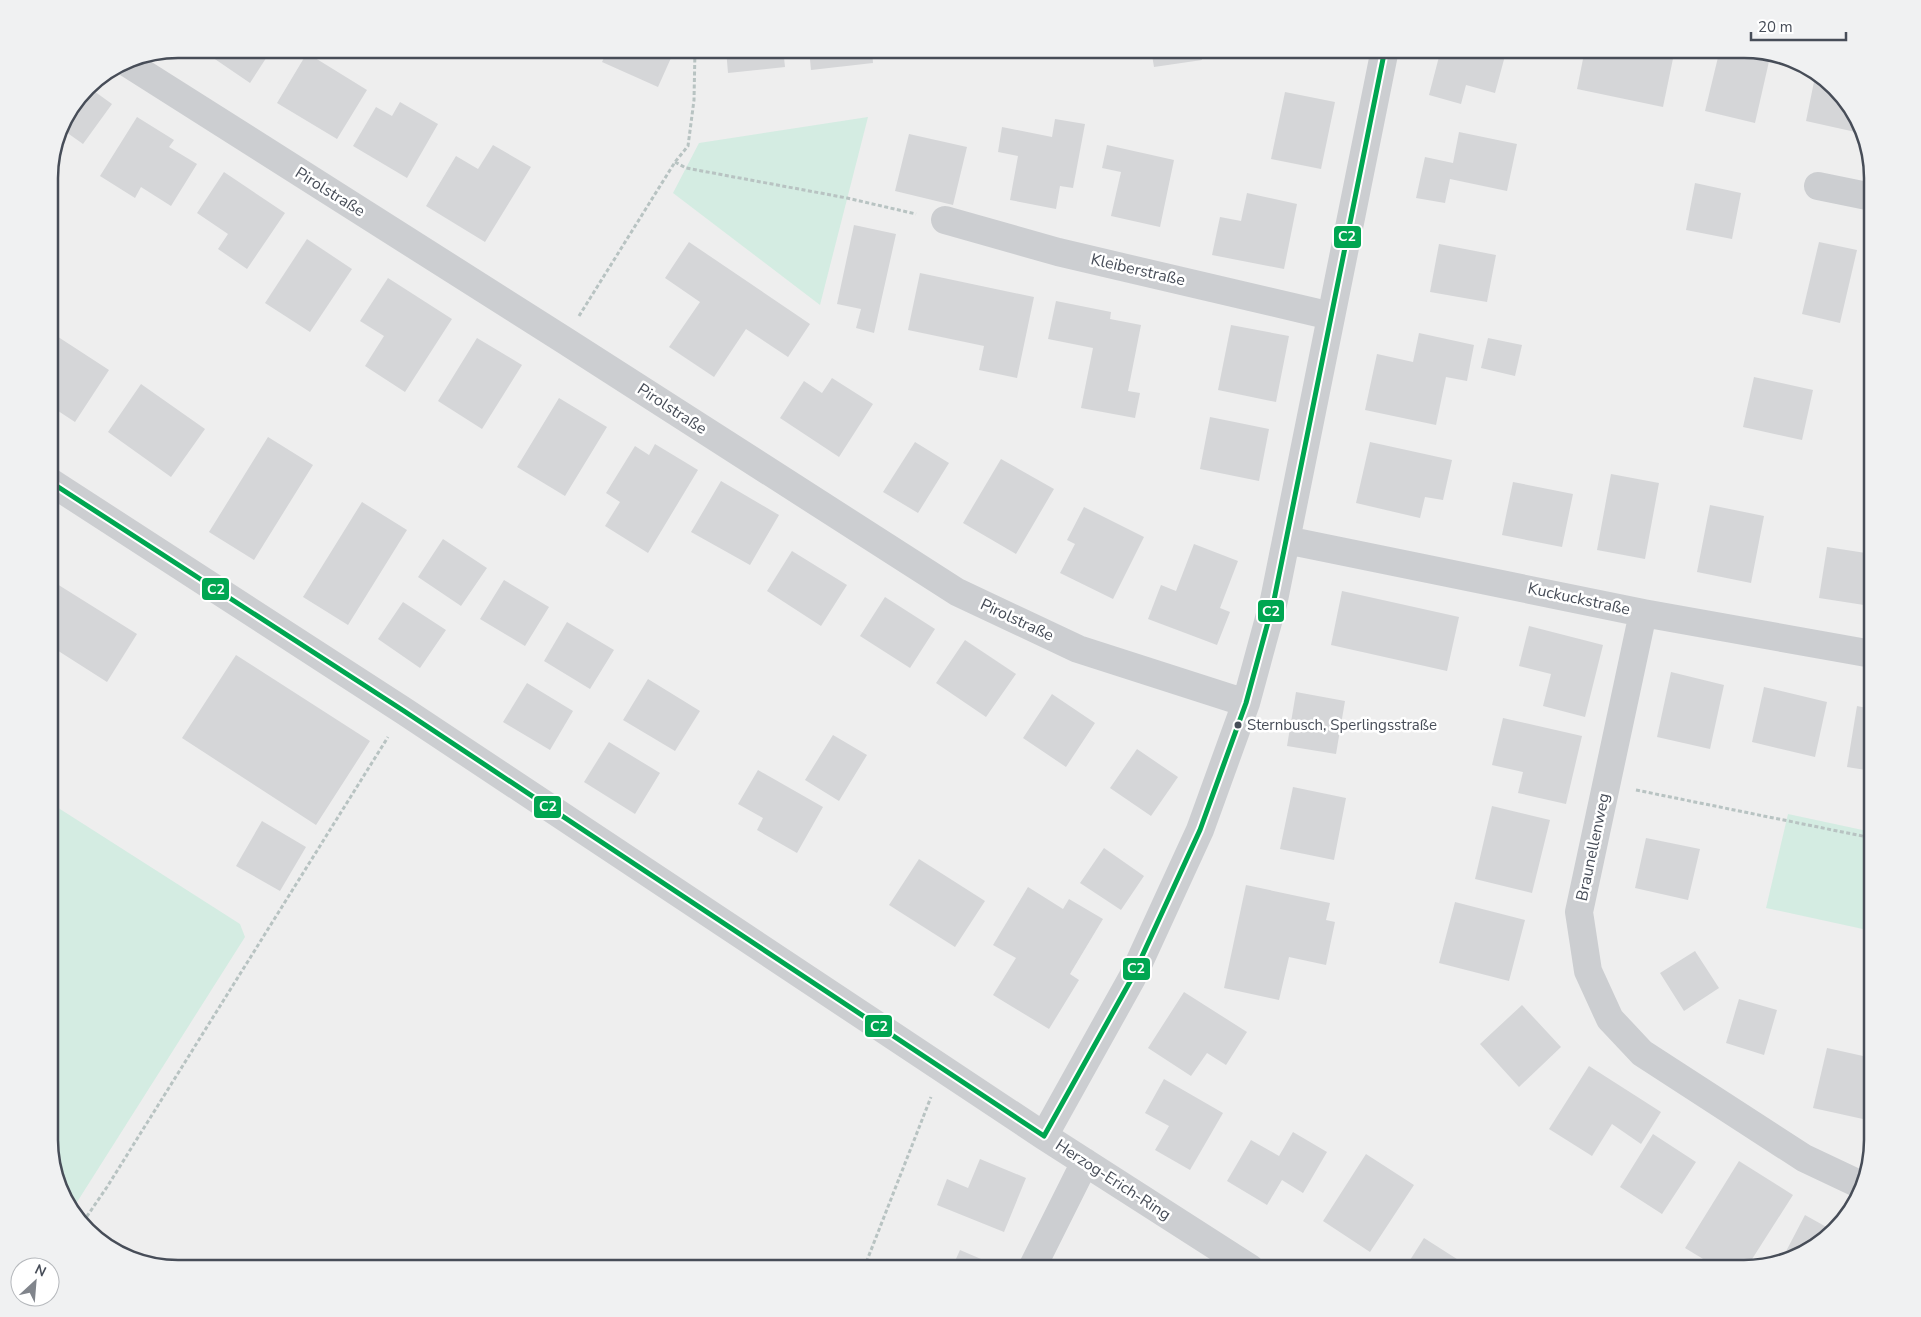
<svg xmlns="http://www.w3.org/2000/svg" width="1921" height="1317" font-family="'Nunito Sans',sans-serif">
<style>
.green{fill:#d4ece2}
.building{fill:#d5d6d8}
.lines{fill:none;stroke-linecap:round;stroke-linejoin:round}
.path{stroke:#b8c3c2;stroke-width:3;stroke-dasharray:4 2.5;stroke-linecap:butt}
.minor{stroke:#ccced1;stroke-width:28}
.bus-1-casing{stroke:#fff;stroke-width:9}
.bus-1{stroke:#00a651;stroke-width:5}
.bus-dot{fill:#474d58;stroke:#fff;stroke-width:2}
.labels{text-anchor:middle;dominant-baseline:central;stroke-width:5;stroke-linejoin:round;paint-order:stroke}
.bus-label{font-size:15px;fill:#474d58;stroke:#fff;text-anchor:start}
.street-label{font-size:16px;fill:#474d58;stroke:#fff}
.rim{fill:none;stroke:#474d58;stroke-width:2.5}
.line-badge{stroke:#fff;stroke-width:2}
.badge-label{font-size:14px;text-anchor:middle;font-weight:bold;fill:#fff}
</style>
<rect width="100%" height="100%" fill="#eee"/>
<path class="green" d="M868,117L820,305L673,193L699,143Z
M49,802L240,924L245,937L72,1210L66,1204L49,1147Z
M1788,814L1872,832V931L1766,908Z"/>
<path class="building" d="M209,49H272L250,83L206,53Z
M557,49H579L574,57Z
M608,49H675L658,87L602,62Z
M726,49H783L785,67L728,73Z
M809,49H872L873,63L811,70Z
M1151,49H1200L1202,60L1154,67Z
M1441,49H1493L1506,52L1495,93L1466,85L1461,104L1429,95Z
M1585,49H1675L1663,107L1577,89Z
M1720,49H1743L1770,57L1755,123L1705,111Z
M307,53L367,90L337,139L277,103Z
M1816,72L1855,113L1860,133L1806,121Z
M87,86L112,104L83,144L59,127Z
M1285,92L1335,102L1321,169L1271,159Z
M400,102L438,124L407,178L353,146L376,107L392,116Z
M137,117L174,140L169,147L197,164L171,206L141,187L135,198L100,176Z
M1055,119L1085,124L1073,188L1060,186L1056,209L1010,200L1018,156L998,152L1002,127L1052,137Z
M1459,132L1517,144L1507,191L1450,179L1445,203L1416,198L1425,157L1453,163Z
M909,134L967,147L953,205L895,191Z
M493,145L531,167L485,242L426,206L456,156L478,169Z
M1107,145L1174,160L1160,227L1111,216L1121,172L1102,168Z
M224,172L285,213L247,269L218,249L228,234L197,213Z
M1695,183L1741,193L1732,239L1686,230Z
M1247,193L1297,204L1284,269L1212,255L1220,217L1241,221Z
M854,225L896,234L874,333L856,328L861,309L837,304Z
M307,239L352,269L310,332L265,303Z
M689,242L810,324L788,357L746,329L714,377L669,347L700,302L665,278Z
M1819,242L1857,250L1840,323L1802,314Z
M1439,244L1496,255L1487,302L1430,292Z
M920,273L1034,297L1017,378L979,370L984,346L908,330Z
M388,278L452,319L405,392L365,366L384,336L360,321Z
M1056,301L1111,312L1110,319L1141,325L1128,391L1140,393L1135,418L1081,408L1093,348L1048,339Z
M1231,325L1289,336L1276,402L1218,390Z
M49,331L109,370L75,422L49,405Z
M1419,333L1474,345L1467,381L1446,377L1436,425L1365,410L1377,354L1413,362Z
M477,338L522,365L482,429L438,401Z
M1488,338L1522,345L1515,376L1481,368Z
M1754,377L1813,390L1802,440L1743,427Z
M832,378L873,404L839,457L780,418L804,381L822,393Z
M141,384L205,429L171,477L108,432Z
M559,398L607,427L565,496L517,467Z
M1210,417L1269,429L1259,481L1200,469Z
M268,437L313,465L254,560L209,532Z
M915,442L949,463L918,513L883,492Z
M1370,442L1452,460L1443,500L1425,497L1420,518L1356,503Z
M655,444L698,470L648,553L605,526L620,502L606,493L635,446L649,455Z
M1001,459L1054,489L1016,554L963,523Z
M1611,474L1659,483L1645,559L1597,550Z
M721,481L779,515L750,565L691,532Z
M1513,482L1573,494L1562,547L1502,535Z
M362,502L407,530L348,625L303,597Z
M1710,505L1764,516L1751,583L1697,572Z
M1084,507L1144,537L1113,599L1060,573L1075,544L1067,540Z
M443,539L487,568L461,606L418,577Z
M1194,544L1238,561L1220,608L1230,612L1217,645L1148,619L1161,585L1176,591Z
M1827,547L1872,554L1864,605L1819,598Z
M792,551L847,585L821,626L767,591Z
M49,579L137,634L107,682L49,645Z
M504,580L549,607L525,646L480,619Z
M1342,591L1459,617L1447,671L1331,645Z
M885,597L935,629L910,668L860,636Z
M403,602L446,630L420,668L378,639Z
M567,622L614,650L590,689L544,661Z
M1529,626L1603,645L1585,717L1543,706L1551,674L1519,666Z
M965,640L1016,674L986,717L936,683Z
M236,655L370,741L316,825L182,738Z
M1671,672L1724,685L1710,749L1657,737Z
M648,679L700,711L675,751L623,720Z
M527,683L573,711L550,750L503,722Z
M1764,687L1827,702L1815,757L1752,742Z
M1296,692L1345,701L1336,754L1287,746Z
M1052,694L1095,723L1066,767L1023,738Z
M1857,706L1872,709V771L1847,767Z
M1503,718L1582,736L1566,804L1518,793L1523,772L1492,765Z
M833,735L867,755L839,801L805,780Z
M609,742L660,773L635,814L584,782Z
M1137,749L1178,777L1151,816L1110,788Z
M758,770L823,807L797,853L757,830L763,818L738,804Z
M1293,787L1346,798L1334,860L1280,849Z
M1492,806L1550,820L1532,893L1475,879Z
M262,821L306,847L280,891L236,866Z
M1646,838L1700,849L1688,900L1635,888Z
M1104,848L1144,876L1121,910L1080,883Z
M919,859L985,901L955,947L889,905Z
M1246,885L1330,903L1326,920L1335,922L1326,965L1289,957L1279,1000L1224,988Z
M1028,887L1063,909L1069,899L1103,919L1070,974L1079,980L1049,1029L993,995L1016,958L993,945Z
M1455,902L1525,920L1509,981L1439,963Z
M1695,951L1719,988L1684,1011L1660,973Z
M1184,992L1247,1032L1226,1065L1207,1053L1191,1076L1148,1048Z
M1739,999L1777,1010L1764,1055L1726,1043Z
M1522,1005L1561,1047L1519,1087L1480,1044Z
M1827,1048L1872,1058V1121L1813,1108Z
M1589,1066L1661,1112L1641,1144L1612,1124L1592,1156L1549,1129Z
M1164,1079L1223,1113L1190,1170L1155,1150L1169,1126L1145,1113Z
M1293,1132L1327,1152L1303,1193L1282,1180L1267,1205L1227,1181L1251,1140L1279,1156Z
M1653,1134L1696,1162L1662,1214L1620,1187Z
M1366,1154L1414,1185L1370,1252L1323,1221Z
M980,1159L1026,1178L1004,1232L937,1205L947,1179L968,1188Z
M1739,1161L1793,1195L1747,1267L1718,1268L1685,1248Z
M1805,1215L1830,1229L1801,1255L1782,1259Z
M1424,1238L1471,1268H1405Z
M960,1250L1002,1268H952Z
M1137,1259L1151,1268H1131Z"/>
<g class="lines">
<path class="path" d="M675,162L686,168L847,198L916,214
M579,316L675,162L688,146L694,100L695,49
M1636,790L1872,838
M83,1222L107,1187L388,737
M864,1268L931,1097"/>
<path class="minor" d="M124,61L564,340L957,592L1078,649L1246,703
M1818,186L1872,197
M945,220L1058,252L1331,316
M49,481L404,711L1044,1136L1250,1268
M1286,540L1643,613L1872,654
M1643,613L1579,912L1588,971L1610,1019L1642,1053L1804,1158L1859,1184
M1044,1136L1132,978L1200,830L1246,703L1274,600L1385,49
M1032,1268L1085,1162"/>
<defs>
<path id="bus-1" d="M49,481L404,711L1044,1136
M1044,1136L1132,978L1200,830L1246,703L1274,600L1385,49"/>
</defs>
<use href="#bus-1" class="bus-1-casing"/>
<use href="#bus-1" class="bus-1"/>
</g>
<circle class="bus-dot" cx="1238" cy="725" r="4.5"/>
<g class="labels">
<g class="bus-label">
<text x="1247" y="725">Sternbusch, Sperlingsstraße</text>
</g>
<g class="street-label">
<text transform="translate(330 192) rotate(32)">Pirolstraße</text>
<text transform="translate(1138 270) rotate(13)">Kleiberstraße</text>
<text transform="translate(672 409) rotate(33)">Pirolstraße</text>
<text transform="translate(1579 599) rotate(12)">Kuckuckstraße</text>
<text transform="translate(1017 620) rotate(25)">Pirolstraße</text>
<text transform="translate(1593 847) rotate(-78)">Braunellenweg</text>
<text transform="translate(1113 1180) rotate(33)">Herzog-Erich-Ring</text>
</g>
</g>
<path d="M0 0H1921V1317H0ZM178 58H1744A120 120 0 0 1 1864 178V1140A120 120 0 0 1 1744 1260H178A120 120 0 0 1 58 1140V178A120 120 0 0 1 178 58Z" fill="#f0f1f2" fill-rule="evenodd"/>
<path class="rim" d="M178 58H1744A120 120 0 0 1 1864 178V1140A120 120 0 0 1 1744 1260H178A120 120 0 0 1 58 1140V178A120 120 0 0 1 178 58Z"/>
<g class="line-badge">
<rect x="1333" y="225" width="29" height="24" rx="5" fill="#00a651"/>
<rect x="201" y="577" width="29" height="24" rx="5" fill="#00a651"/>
<rect x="1257" y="599" width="28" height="24" rx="5" fill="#00a651"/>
<rect x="533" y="795" width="29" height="24" rx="5" fill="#00a651"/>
<rect x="1122" y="957" width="29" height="24" rx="5" fill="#00a651"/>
<rect x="864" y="1014" width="29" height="24" rx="5" fill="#00a651"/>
</g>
<g class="badge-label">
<text x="1347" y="241">C2</text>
<text x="216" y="594">C2</text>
<text x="1271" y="616">C2</text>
<text x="548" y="811">C2</text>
<text x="1136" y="973">C2</text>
<text x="879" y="1031">C2</text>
</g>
<g transform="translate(35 1282) rotate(26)"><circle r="24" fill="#ffffff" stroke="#b5b8bc"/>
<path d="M0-4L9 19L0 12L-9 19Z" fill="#81858c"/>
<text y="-8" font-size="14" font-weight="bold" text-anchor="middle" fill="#474d58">N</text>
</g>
<path d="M1751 32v8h95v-8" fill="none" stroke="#474d58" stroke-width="2.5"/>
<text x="1758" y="32" font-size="15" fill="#474d58" stroke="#ffffff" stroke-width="4" paint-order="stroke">20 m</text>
</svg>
